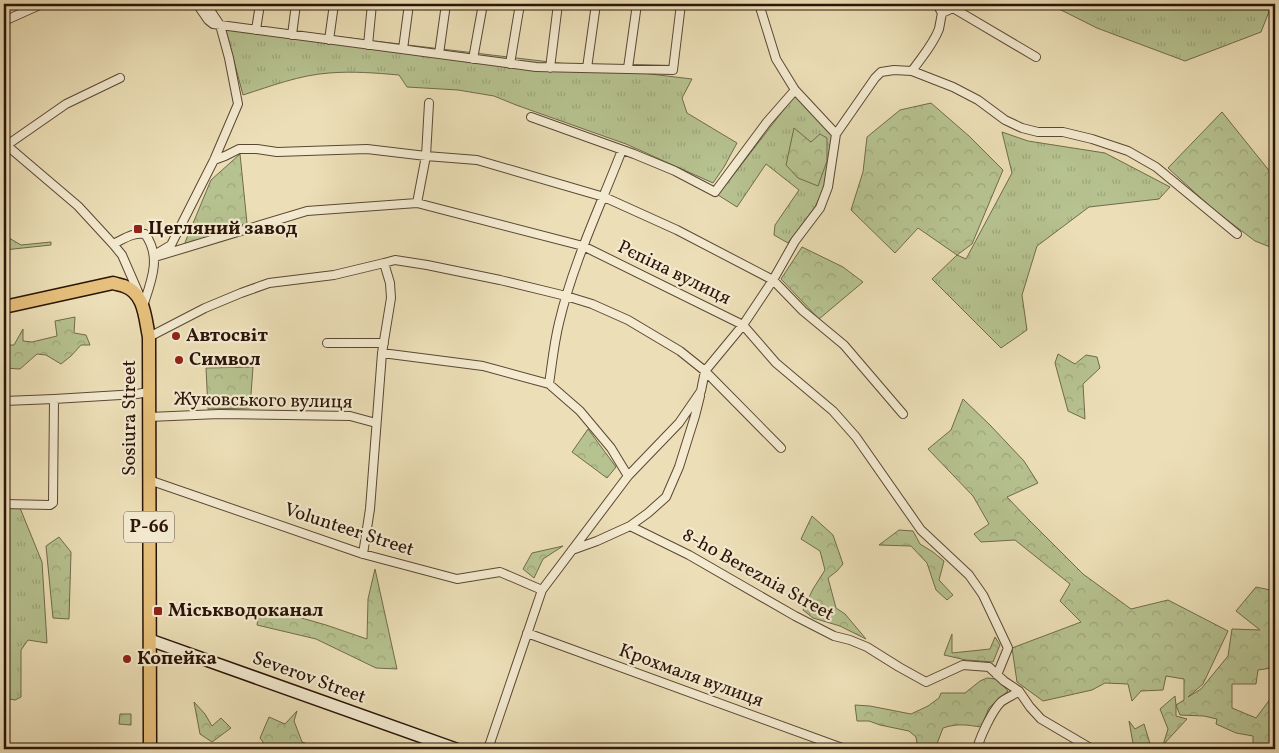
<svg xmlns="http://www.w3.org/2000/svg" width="1279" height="753" font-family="Vollkorn,serif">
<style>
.grass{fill:url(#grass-tufts);stroke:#706b4c}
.forest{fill:url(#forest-crowns);stroke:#706b4c}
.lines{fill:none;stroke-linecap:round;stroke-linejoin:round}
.minor-casing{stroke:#5b4734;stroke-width:10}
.secondary-casing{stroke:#2b1408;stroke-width:14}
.primary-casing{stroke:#2b1408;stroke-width:15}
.minor{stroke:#f3ead0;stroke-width:8}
.secondary{stroke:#f3ead0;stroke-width:11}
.primary{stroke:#e6c07c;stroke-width:12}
.poi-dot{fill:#8f2418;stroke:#f3ead0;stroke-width:2}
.labels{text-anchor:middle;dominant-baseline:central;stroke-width:4.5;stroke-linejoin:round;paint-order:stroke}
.shield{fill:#f3ead0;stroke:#675444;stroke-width:1}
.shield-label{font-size:18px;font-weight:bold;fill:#2b1408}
.poi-label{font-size:19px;font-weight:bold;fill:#2b1408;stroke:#f3ead0;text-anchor:start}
.street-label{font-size:19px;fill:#2b1408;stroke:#f3ead0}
</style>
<defs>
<pattern id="grass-tufts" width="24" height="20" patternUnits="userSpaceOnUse" patternTransform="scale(1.25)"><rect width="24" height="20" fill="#b6c290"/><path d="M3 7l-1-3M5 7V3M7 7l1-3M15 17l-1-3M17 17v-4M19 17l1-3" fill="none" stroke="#9da67b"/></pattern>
<pattern id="forest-crowns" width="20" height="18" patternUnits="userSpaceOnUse" patternTransform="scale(1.25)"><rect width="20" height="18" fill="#b6c290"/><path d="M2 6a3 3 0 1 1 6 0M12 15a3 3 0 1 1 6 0" fill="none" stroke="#9da67b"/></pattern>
</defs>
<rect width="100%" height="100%" fill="#ecdfb7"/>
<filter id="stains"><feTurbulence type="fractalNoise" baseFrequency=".004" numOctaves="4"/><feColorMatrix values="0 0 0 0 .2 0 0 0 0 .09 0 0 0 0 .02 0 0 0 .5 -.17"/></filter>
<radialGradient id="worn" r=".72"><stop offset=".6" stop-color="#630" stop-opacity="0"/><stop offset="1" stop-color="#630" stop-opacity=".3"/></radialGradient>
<path class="grass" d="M1049,4H1272L1261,32L1185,61L1097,28Z
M224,23L692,79L682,98L687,113L737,143L724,167L713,183L626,144L516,105L494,96L458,90L407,87L399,75C376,73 353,71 329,73C300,75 271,86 243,95Z
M795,95L833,135L825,186L815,207L788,243L774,235L775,225L799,190L766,164L737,207L718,195Z
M1002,132L1028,141L1105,153L1170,187L1159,199L1089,207L1037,246L1022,295L1027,330L1001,348L932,279L957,255L966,259L1012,173Z
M4,508H20L42,562L47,643L28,640L21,650V697L15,700L4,698Z"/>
<path class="forest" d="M931,103L969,136L1003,170L972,244L957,255L918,228L895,253L851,210L863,172L867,137L900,110Z
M1222,112L1275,178V249L1255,241L1214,210L1168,168Z
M794,128L811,142L820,134L827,138V161L818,186L798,178L786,165Z
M240,154L247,223L184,245L211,180Z
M4,235L21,245L51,242V245L4,250Z
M802,247L843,267L863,282L819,319L781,279Z
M75,317L74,333L86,335L90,345H81L71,356L61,364L46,355L37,354L20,369L4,368V345H14L23,329V341L32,342L57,336L55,321Z
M1058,354L1075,364L1086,355L1097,357L1100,368L1083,384L1085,419L1068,411L1055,363Z
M253,367L250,408L208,409L206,368Z
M963,399L990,425L1024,461L1038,483L1007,497L1029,520L1083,574L1131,609L1168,600L1228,631L1203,684L1188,697L1201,689L1228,656L1232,629L1260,630L1236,611L1256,587L1275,591V665L1272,668L1258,670L1256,684H1232V708L1256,718L1271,698L1275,699V742L1265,749H1253V736L1236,733L1216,724L1217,719L1204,716L1180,715L1176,705V716L1187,719L1163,745L1168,729L1160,709L1175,696L1176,705L1184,700V679L1166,676L1163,690L1141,691L1132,701L1128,684L1105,683L1092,690L1043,701L1017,682L1012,648L1081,622L1060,601L1070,584L1015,540L981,542L974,534L989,524L973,496L928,449L951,430Z
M588,429L616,467L607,478L572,452Z
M812,516L833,535L843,564L837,571L828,578L836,608L845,614L866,639L840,626L813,618L803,610L813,589L825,570L820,551L801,539Z
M899,530L913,531L920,544L933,552L944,561L939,580L953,595L947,600L936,590L927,563L911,546L879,545Z
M59,537L71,552L69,619L53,618L46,546Z
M563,546L543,559L534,578L523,569L532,553Z
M375,569L397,669L376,668L316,639L257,625L260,606L326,625L367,639L368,599Z
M952,634V653L990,649L995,637L1000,645L993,662L966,660L944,655Z
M987,678L997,679L1008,691L989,708L981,727C968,725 957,723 943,728L935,749H918L916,737L909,731L880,725L869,721H857L855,705L870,706L911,714L928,706L939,698L941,693H965L980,681Z
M194,702L205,714L212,726L221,718L231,728L212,742L200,734Z
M297,711L294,721L302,742L319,748V749H268L260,738L269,717L285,724Z
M120,714H131V725L119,724Z
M1129,721L1135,729L1144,724L1151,747H1140L1139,749H1134Z"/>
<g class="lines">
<defs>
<path id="minor" d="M197,4L208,20L213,24L536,67L673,70L681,4
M759,4L776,59L795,90L836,134L875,78L881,72L894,70L912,71C921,58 933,45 939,29C940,24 941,18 942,13
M937,4L942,13L953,8L1036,57
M4,21L42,4
M256,30L260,4
M292,35L296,4
M329,40L334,4
M368,45L372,4
M403,49L409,4
M439,54L446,4
M473,59L483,4
M510,64L520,4
M550,68L558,4
M587,68L596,4
M628,68L637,4
M912,71L953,87L978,100L1005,120L1022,128L1038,132H1063L1092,139L1128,151L1156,167L1237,234
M531,117L634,154L675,171L715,192L767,122L795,90
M4,143L78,206L113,244L122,255L139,294
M7,145L66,104L120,78
M214,160L225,156L239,149H257L277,152L367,149L426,156L477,160L604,197L677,230L773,280L803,311L844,345L903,414
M417,203L426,156L429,103
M113,244C124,239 133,232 145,234C162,257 151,282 143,306
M156,254L171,245L214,160L238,104L229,58L220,25L206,4
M155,257L307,211L417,203L583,246L743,325L776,363L833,411L856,437L921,530L969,575L983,595L1008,648L997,675
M149,337L205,308L241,293L269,283L334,275L384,263L395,260L427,265L500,280L566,296L592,304L628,320L680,351L705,371L781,448
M327,343H384
M382,353L483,366L549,384L580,411L611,448L628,476
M549,384C552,364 554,343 559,323C573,263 600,207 622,150
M4,401L54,399L137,394L148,392
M149,417L219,414L350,416L376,423
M149,480L363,554L457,579L500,572L542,590
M4,504L50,505L53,503L54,399
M630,526L648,513L666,497L679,467L695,416L700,396
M572,550L597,541L630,526L689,555L795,616L834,636L850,640L867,647L899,667L926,682L963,665L989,667L1004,681L1019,691L1030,707L1041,719L1092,749
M363,554L370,509L382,353L391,298L390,283L384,263
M527,633L845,749
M488,749L542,590L628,476L679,423L701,391L705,371L743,325L773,280L795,241L820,208L828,187L836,134
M977,749C980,737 992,711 1001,702C1006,698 1014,695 1019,691"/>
<path id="secondary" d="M150,640L456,749"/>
<path id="primary" d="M4,307L113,283C116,284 121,285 124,286C145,293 145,319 149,337L150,749"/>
</defs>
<use href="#minor" class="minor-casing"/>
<use href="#secondary" class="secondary-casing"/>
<use href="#primary" class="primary-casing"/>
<use href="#minor" class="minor"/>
<use href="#secondary" class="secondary"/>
<use href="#primary" class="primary"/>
</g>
<g class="poi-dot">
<rect x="133" y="224" width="10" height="10" rx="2.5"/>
<circle cx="176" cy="336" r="5"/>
<circle cx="179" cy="360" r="5"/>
<rect x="153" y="606" width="10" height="10" rx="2.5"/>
<circle cx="127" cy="659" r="5"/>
</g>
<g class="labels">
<rect class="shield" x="124" y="511.5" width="50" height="31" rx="4"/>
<g class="shield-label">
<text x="149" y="527">Р-66</text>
</g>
<g class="poi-label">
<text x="148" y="229">Цегляний завод</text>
<text x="186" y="336">Автосвіт</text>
<text x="189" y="360">Символ</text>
<text x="168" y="611">Міськводоканал</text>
<text x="137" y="659">Копейка</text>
</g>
<g class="street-label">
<text transform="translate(674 273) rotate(26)">Рєпіна вулиця</text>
<text transform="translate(263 401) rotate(1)">Жуковського вулиця</text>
<text transform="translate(130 418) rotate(-90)">Sosiura Street</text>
<text transform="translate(349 530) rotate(18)">Volunteer Street</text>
<text transform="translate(758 575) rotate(29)">8-ho Bereznia Street</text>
<text transform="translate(691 676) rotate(20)">Крохмаля вулиця</text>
<text transform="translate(309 678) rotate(20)">Severov Street</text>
</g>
</g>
<rect width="1279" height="753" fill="none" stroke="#ecdfb7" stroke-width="20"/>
<rect x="5" y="5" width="1269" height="743" fill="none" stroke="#2b1408" stroke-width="2.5"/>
<rect x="10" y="10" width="1259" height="733" fill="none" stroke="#2b1408"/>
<rect width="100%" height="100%" filter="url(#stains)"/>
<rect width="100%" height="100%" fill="url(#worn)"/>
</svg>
